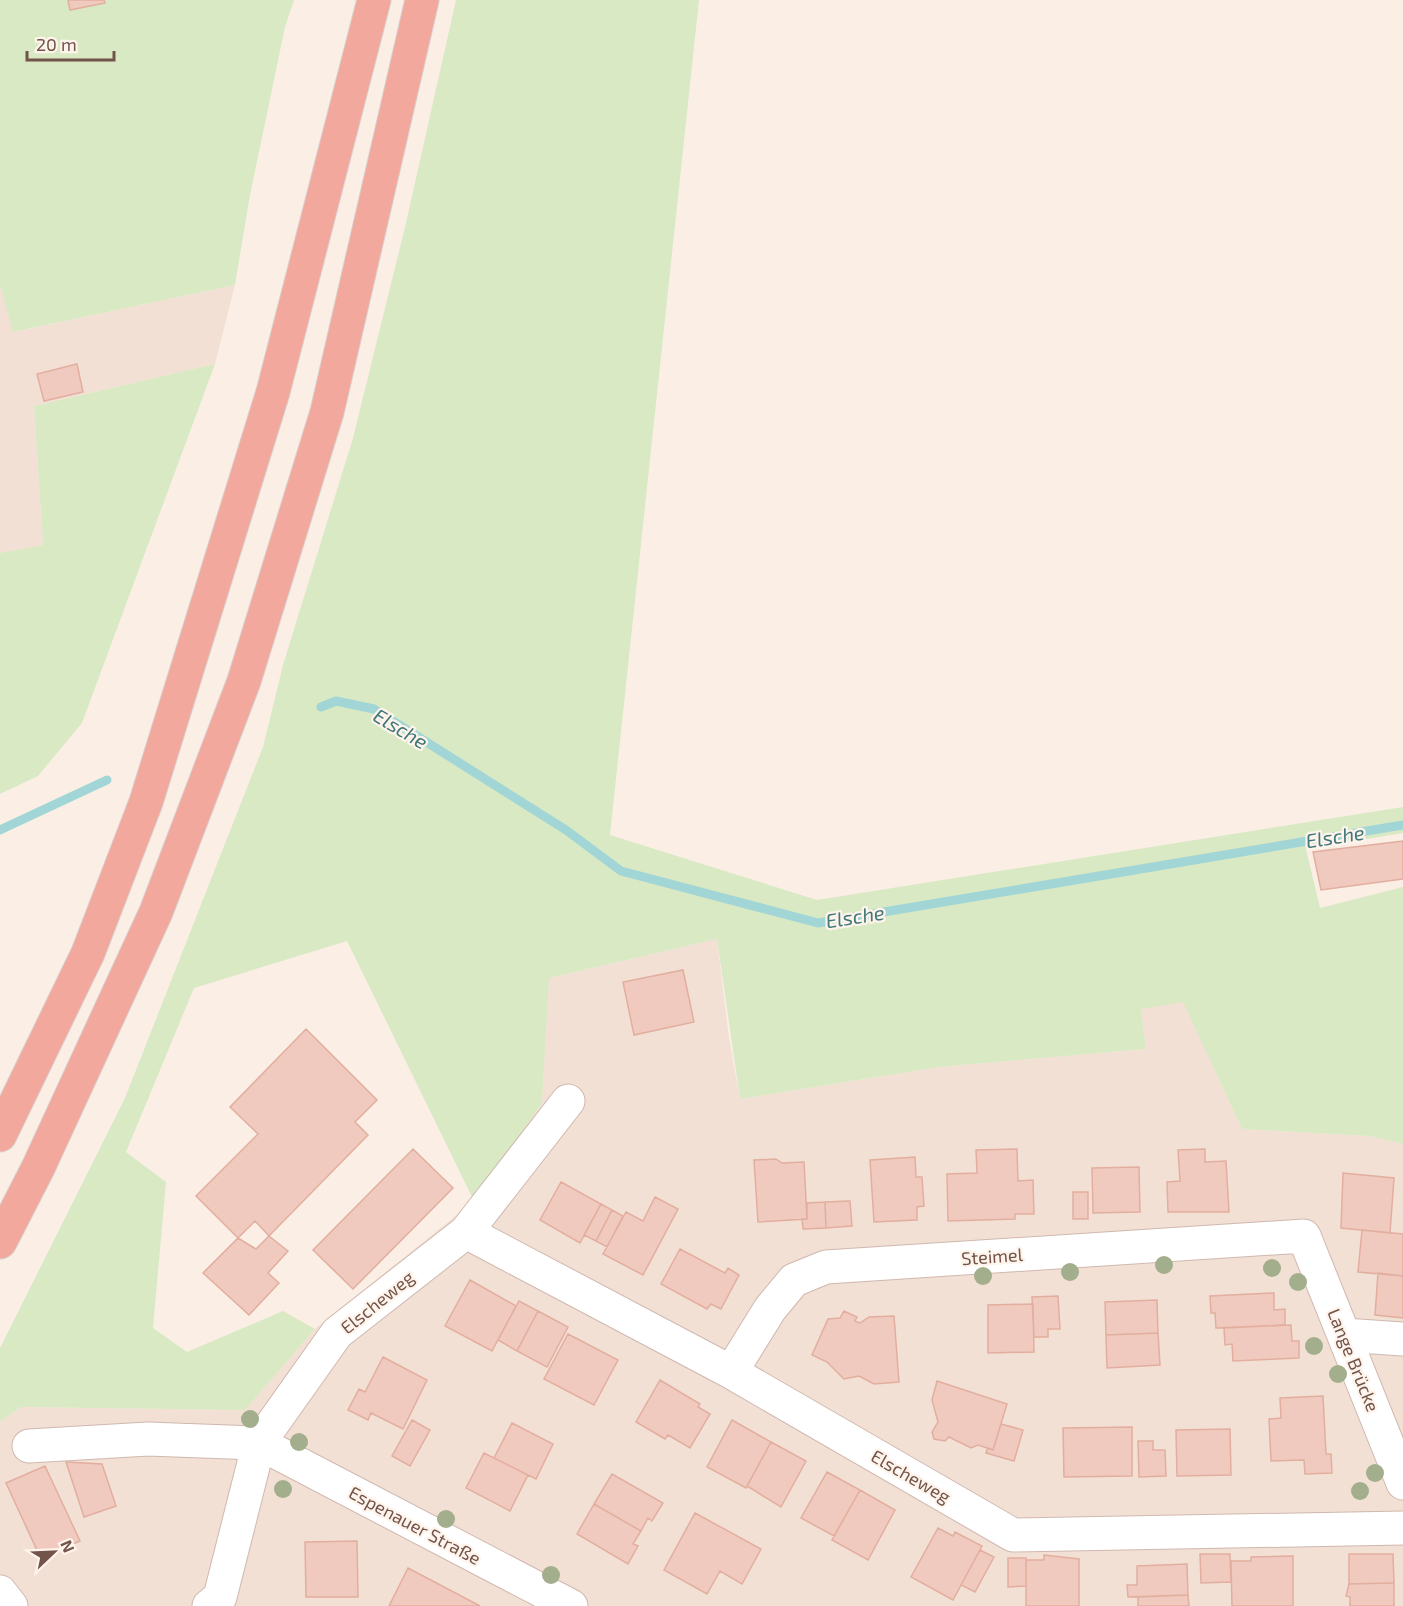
<svg xmlns="http://www.w3.org/2000/svg" width="1403" height="1606" font-family="'Exo 2',sans-serif">
<style>
.residential{fill:#f3e0d4}
.green{fill:#d8e9c4}
.lines{fill:none;stroke-linecap:round;stroke-linejoin:round}
.stream{stroke:#a1d5d6;stroke-width:9}
.building{fill:#f0cabe;stroke:#e2ae9f;stroke-width:1.5}
.minor-casing{stroke:#cfb8af;stroke-width:35}
.highway-casing{stroke:#d8cfcd;stroke-width:35}
.minor{stroke:#fff;stroke-width:33}
.highway{stroke:#f3a89e;stroke-width:33}
.tree{fill:#a3ae8c}
.labels{text-anchor:middle;dominant-baseline:central;stroke-width:4.5;stroke-linejoin:round;paint-order:stroke}
.street-label{font-size:18px;fill:#73544b;stroke:#fef4eb}
.water-label{font-size:20px;font-style:italic;fill:#407778;stroke:#fef4eb}
</style>
<rect width="100%" height="100%" fill="#fbefe5"/>
<path class="residential" d="M0,285L14,332L235,285L215,364L34,406L43,545L0,553Z
M717,939L729,1038L740,1099L939,1067L1146,1049L1141,1009L1183,1001L1242,1129L1369,1136L1403,1144V1606H0V1422L21,1407L245,1410L315,1329L474,1201L542,1103L549,978Z"/>
<path class="green" d="M0,0H294L285,27L250,195L235,285L13,332L0,285Z
M456,0H699L610,835L817,900L1403,807V833L1306,849L1320,908L1403,887V1144L1369,1136L1242,1129L1183,1002L1141,1009L1146,1049L939,1067L740,1099L717,939L549,978L542,1103L474,1201L347,941L194,988L126,1152L166,1182L153,1328L187,1352L283,1311L315,1329L245,1410L21,1407L0,1422V1348L125,1098L263,747L283,665L353,438L406,223Z
M215,364L82,723L38,776L0,794V553L43,545L34,406Z"/>
<g class="lines">
<path class="stream" d="M321,707L336,701L374,709L566,830L621,871L818,923L1403,825
M0,830L107,780"/>
</g>
<path class="building" d="M68,0H104L105,3L70,10Z
M77,364L83,392L44,401L37,374Z
M1403,841V879L1321,890L1313,852Z
M683,970L694,1022L634,1035L623,982Z
M306,1029L377,1100L355,1122L368,1135L269,1236L255,1221L238,1238L196,1196L258,1134L230,1107Z
M413,1149L453,1188L353,1289L313,1250Z
M1017,1149L1018,1181L1033,1180L1034,1214H1015V1219L948,1221L947,1174L977,1173L976,1150Z
M1205,1149V1162L1226,1161L1229,1212H1168L1167,1182L1180,1181L1178,1150Z
M915,1157L916,1177H922L924,1206L917,1207V1220L874,1222L870,1160Z
M776,1159L782,1163L804,1162L807,1219L758,1222L754,1160Z
M1139,1167L1140,1212L1093,1213L1092,1168Z
M1343,1173L1394,1178L1390,1233L1341,1228Z
M561,1182L601,1204L580,1243L540,1220Z
M1073,1192H1088V1219H1073Z
M655,1197L678,1209L643,1275L603,1254L626,1212L643,1221Z
M850,1201L852,1226L826,1228L825,1202Z
M825,1202L826,1228L803,1229L802,1219H807V1203Z
M601,1204L612,1210L596,1241L584,1235Z
M612,1210L623,1216L607,1247L596,1241Z
M1362,1230L1403,1234V1276L1358,1272Z
M269,1236L288,1251L268,1273L279,1283L249,1315L203,1273L238,1238L256,1249Z
M680,1249L725,1273L728,1268L739,1275L721,1309L711,1304L707,1309L661,1284Z
M1378,1273L1403,1276V1318L1375,1315Z
M470,1280L516,1306L492,1351L445,1326Z
M1274,1293V1310L1285,1309V1325L1216,1328L1215,1313H1211L1210,1296Z
M1058,1296L1060,1329H1048V1337H1034L1032,1297Z
M1157,1300L1158,1333L1106,1335L1105,1302Z
M519,1301L538,1311L517,1351L498,1340Z
M1033,1304L1034,1352L988,1353V1305Z
M538,1311L568,1327L547,1367L517,1351Z
M844,1311L857,1317L855,1321L860,1323L869,1317L894,1316L899,1382L874,1384L859,1376L844,1379L827,1362L812,1355L828,1319L840,1318Z
M1291,1325L1292,1341H1299V1358L1233,1361L1232,1344L1225,1345L1224,1328Z
M1158,1333L1160,1365L1107,1368L1106,1335Z
M568,1334L618,1360L594,1405L544,1379Z
M383,1357L427,1380L403,1429L371,1413L368,1420L348,1410L359,1389L365,1392Z
M660,1380L700,1404L698,1407L710,1414L690,1448L668,1435L665,1439L636,1422Z
M937,1381L1007,1404L993,1450L978,1445L971,1448L949,1437L945,1441L934,1439L932,1432L938,1422L932,1400Z
M1323,1396L1326,1454H1331L1332,1473L1305,1474L1304,1460L1271,1461L1269,1419L1281,1418L1280,1398Z
M412,1420L430,1430L410,1466L392,1456Z
M732,1420L771,1442L746,1488L707,1467Z
M512,1423L553,1444L536,1479L494,1458Z
M1001,1424L1023,1430L1014,1461L986,1453L988,1448L993,1450Z
M1132,1427V1476L1064,1477L1063,1428Z
M1230,1429L1231,1475L1177,1476L1176,1430Z
M1138,1441H1153V1450H1165L1166,1476L1139,1477Z
M771,1442L806,1461L781,1507L747,1486Z
M484,1453L528,1475L510,1511L466,1488Z
M66,1462L102,1464L116,1506L84,1517Z
M45,1466L80,1541L41,1559L6,1483Z
M827,1472L860,1490L834,1536L801,1518Z
M612,1474L663,1503L652,1521L648,1518L641,1531L594,1504Z
M860,1490L895,1510L868,1560L832,1540Z
M594,1504L641,1531L633,1544L638,1546L628,1564L577,1534Z
M695,1513L761,1549L742,1584L720,1571L707,1594L664,1570Z
M938,1528L953,1536L955,1532L982,1546L953,1600L911,1577Z
M357,1541L358,1597H306L305,1542Z
M980,1550L994,1557L975,1592L961,1585Z
M1200,1554H1230L1231,1582L1201,1583Z
M1349,1554H1393L1394,1583L1349,1584Z
M1044,1555L1079,1559V1606H1026V1560H1044Z
M1293,1556V1606H1232L1231,1561H1251V1557Z
M1008,1558H1026V1586L1008,1587Z
M1187,1564L1188,1595L1128,1597L1127,1585H1137V1566Z
M408,1568L480,1606H389Z
M1394,1583V1606H1350V1597L1346,1596L1349,1584Z
M1188,1595L1189,1606H1138V1597Z"/>
<g class="lines">
<defs>
<path id="minor" d="M466,1232L731,1372L1013,1535L1403,1528
M1344,1335L1403,1339
M731,1372L770,1309L794,1280L826,1267L1304,1236L1403,1483
M29,1446L148,1439L259,1443L571,1606
M0,1592L11,1606
M209,1606L220,1597L259,1443L337,1333L466,1232L568,1101"/>
<path id="highway" d="M0,1135L88,953L146,802L273,392L374,0
M0,1242L38,1168L156,912L244,681L327,412L422,0"/>
</defs>
<use href="#minor" class="minor-casing"/>
<use href="#highway" class="highway-casing"/>
<use href="#minor" class="minor"/>
<use href="#highway" class="highway"/>
</g>
<g class="tree">
<circle cx="1164" cy="1265" r="9"/>
<circle cx="1272" cy="1268" r="9"/>
<circle cx="1070" cy="1272" r="9"/>
<circle cx="983" cy="1276" r="9"/>
<circle cx="1298" cy="1282" r="9"/>
<circle cx="1314" cy="1346" r="9"/>
<circle cx="1338" cy="1374" r="9"/>
<circle cx="250" cy="1419" r="9"/>
<circle cx="299" cy="1442" r="9"/>
<circle cx="1375" cy="1473" r="9"/>
<circle cx="283" cy="1489" r="9"/>
<circle cx="1360" cy="1491" r="9"/>
<circle cx="446" cy="1519" r="9"/>
<circle cx="551" cy="1575" r="9"/>
</g>
<g class="labels">
<g class="street-label">
<text transform="translate(992 1256) rotate(-4)">Steimel</text>
<text transform="translate(377 1302) rotate(-39)">Elscheweg</text>
<text transform="translate(1354 1360) rotate(68)">Lange Brücke</text>
<text transform="translate(911 1476) rotate(30)">Elscheweg</text>
<text transform="translate(415 1525) rotate(28)">Espenauer Straße</text>
</g>
<g class="water-label">
<text transform="translate(401 728) rotate(31)">Elsche</text>
<text transform="translate(1335 836) rotate(-9)">Elsche</text>
<text transform="translate(855 916) rotate(-9)">Elsche</text>
</g>
</g>
<g transform="translate(54 1552) rotate(67)" stroke="#fef4eb" stroke-width="4.5" paint-order="stroke">
<path d="M0-4.5L10 22L0 15L-10 22Z" fill="#73544b"/>
<text y="-9" font-size="16" font-weight="bold" text-anchor="middle" fill="#73544b">N</text>
</g>
<path d="M27 51v9h87v-9" fill="none" stroke="#73544b" stroke-width="3"/>
<text x="36" y="51" font-size="18" fill="#73544b" stroke="#fef4eb" stroke-width="4.5" paint-order="stroke">20 m</text>
</svg>
